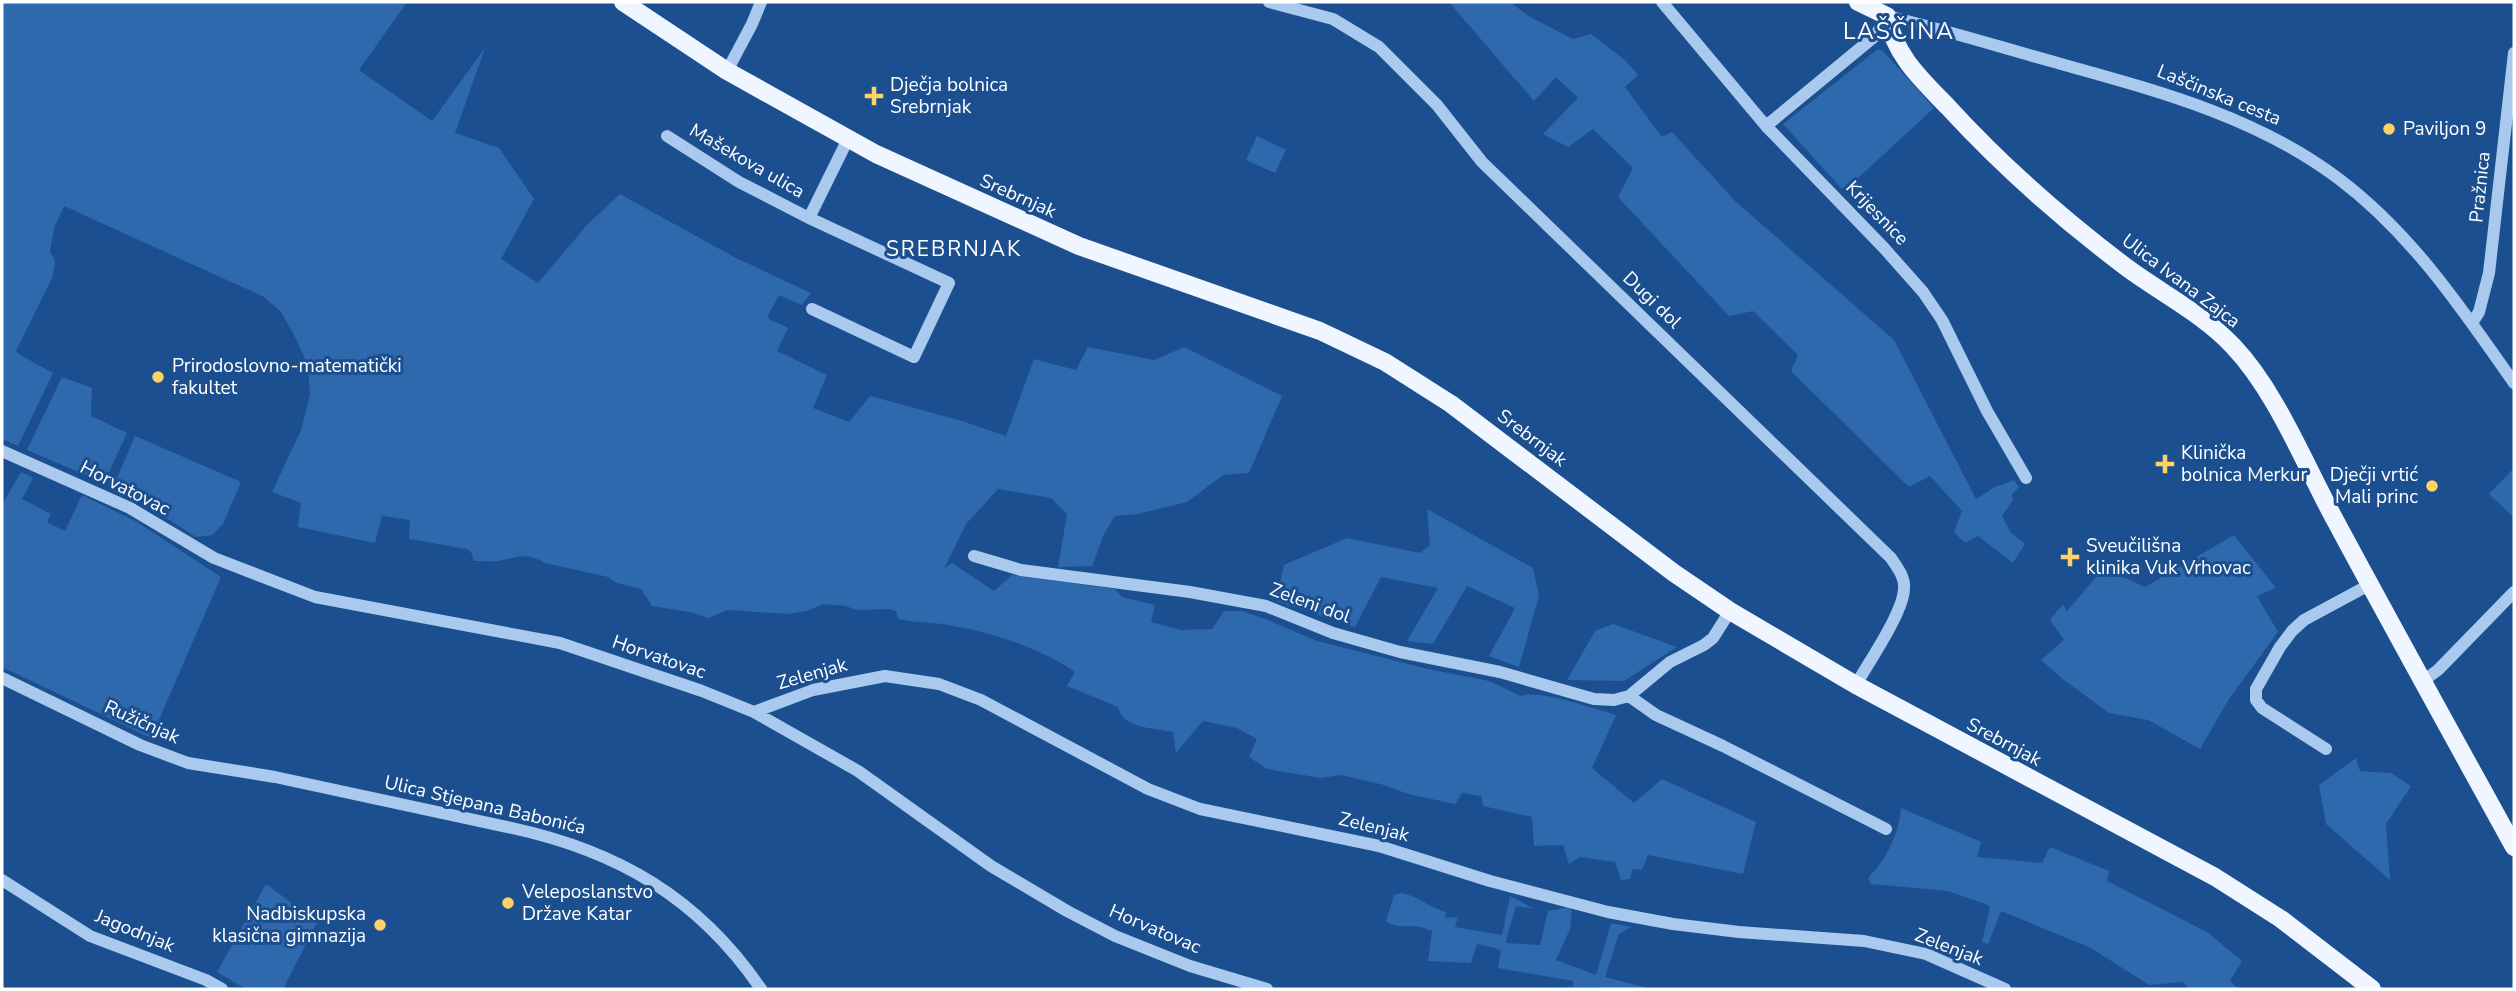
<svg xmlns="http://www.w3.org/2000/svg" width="2516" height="991" font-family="'Nunito Sans',sans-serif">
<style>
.green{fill:#2e69ad}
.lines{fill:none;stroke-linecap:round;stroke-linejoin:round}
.minor{stroke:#a9c9ee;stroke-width:12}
.major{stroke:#f0f6ff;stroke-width:18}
.poi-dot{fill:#ffd166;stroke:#1b4f8f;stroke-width:2.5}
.labels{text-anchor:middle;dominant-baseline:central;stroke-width:6;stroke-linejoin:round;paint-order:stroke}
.poi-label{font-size:19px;fill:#fff;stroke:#1b4f8f;text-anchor:start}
.street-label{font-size:19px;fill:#fff;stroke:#1b4f8f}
.neighbourhood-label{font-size:21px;letter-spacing:2px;fill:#fff;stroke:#1b4f8f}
.quarter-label{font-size:23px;letter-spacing:2px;fill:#fff;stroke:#1b4f8f}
</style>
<rect width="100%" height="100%" fill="#1b4f8f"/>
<path class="green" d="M2,2H407L359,70L432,121L485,48L455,133L499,148L534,199L501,259L538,283L587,225L620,194L736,258L811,293L802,305L779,295L767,318L788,328L777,351L827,375L813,408L849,422L870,396L962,421L1006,436L1034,359L1076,370L1088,347L1154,360L1184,347L1282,396L1249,473L1223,475L1187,502L1138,514L1115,516L1104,534L1092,566L1058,567L1067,514L1051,498L998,489L966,524L944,569L952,563L994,591L1012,575L1115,589L1122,597L1155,605L1151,622L1181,630L1212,629L1224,611H1242L1265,619L1317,641L1428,669L1489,681L1521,696C1540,689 1594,709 1616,715L1592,768L1634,803L1662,779L1756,822L1743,874L1648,855L1642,870L1632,869L1630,879L1621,880L1615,862L1580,857L1569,864L1563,845L1534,846L1532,817L1483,806L1481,796L1462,793L1455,804L1408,794L1384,785L1341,775L1321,778L1267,769L1249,757L1257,739L1237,728L1203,721L1176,753L1173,732C1155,728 1122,729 1118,707L1067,686L1075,672C1039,648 995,633 953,626C935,622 916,623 898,619L896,611L890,609L856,610L846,606L823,604L807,611L787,614L728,610L708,618L690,612L652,606L641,589L617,583L608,577L545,563C525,551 517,558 497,561C489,562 481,561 474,561L471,552L467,549L409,539L410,520L382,516L375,543L298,527L301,503L272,492L301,430L310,395L308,365L293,333L281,312L264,297L64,206L54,228L50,252L55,261L53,276L16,351L22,356L53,373L18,446L2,439Z
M1449,2H1510L1530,17L1573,39L1591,34L1625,60L1638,75L1625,87L1662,137L1672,132L1735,201L1894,340L1976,499L1995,487L2014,480L2019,487L2012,494L2013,500L2002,516L2011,533L2025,544L2013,563L1978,536L1965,543L1954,532L1962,511L1930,476L1909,487L1791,371L1798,355L1753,311L1729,316L1618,197L1633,168L1593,129L1568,147L1543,134L1578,98L1556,77L1534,101Z
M1878,49L1883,51L1934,108L1844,191L1783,124Z
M1257,136L1286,150L1275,173L1246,160Z
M62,377L92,388L91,416L127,433L104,483L27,450Z
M135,436L241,482L223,524L212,535L196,537L140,501L113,487Z
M2514,468V518L2489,494Z
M21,472L33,478L22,499L51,514L47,522L65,531L82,495L137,522L221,577L151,738L2,667V505Z
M1427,509L1533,568L1539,596L1519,667L1489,656L1515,608L1467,586L1433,644L1407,641L1438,588L1381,577L1355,627L1276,601L1284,565L1347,538L1420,553L1430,545Z
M2234,535L2276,588L2257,596L2278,632L2229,699L2200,749L2148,720L2109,713L2064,680L2041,660L2064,640L2050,620L2063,604L2067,611L2104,568L2145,587Z
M1613,624L1677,647L1624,681L1567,680L1595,631Z
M2356,758L2360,771L2391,773L2411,786L2386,824L2390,880L2326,824L2319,785Z
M1901,808L1981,842L1977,857L2042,863L2050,847L2109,871L2107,881L2207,932L2242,961L2230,981L2239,989H2189L2183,982L2149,985L2091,948L2001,911L1988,944L1982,942L1990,907L1985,904L1948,891L1871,884L1868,878C1886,860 1899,834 1901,808Z
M266,884L293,904L320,917L283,989H246L217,972Z
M1402,893C1418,896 1430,908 1446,912L1445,918L1458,917L1455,927L1502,935L1510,896L1534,909L1516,906L1506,940L1507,943L1540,945L1548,911L1569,907L1572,911L1570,929L1556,960L1596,975L1611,923L1631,927L1619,934L1605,977L1651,989L1573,987V981L1498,968L1501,951L1495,948L1477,944L1471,963L1428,961L1432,931C1428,930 1424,928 1421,927C1408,924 1399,930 1386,921L1394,895Z"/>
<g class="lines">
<path class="minor" d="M1269,2L1333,19L1379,47L1437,105L1482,162L1891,558C1897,567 1905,577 1904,588C1904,612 1868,663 1856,685
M1662,2L1766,126L1884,248L1923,292L1942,320L1987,411L2026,478
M727,71L752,24L761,2
M1766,126L1875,36L1887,16C1946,30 2003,48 2061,64C2158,91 2257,117 2339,179C2412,234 2462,309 2514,383
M667,136L739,182L809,218
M812,309L914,357L949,283L809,218L848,139
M2472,323L2479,312L2489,273L2514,53
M2,451L130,508L214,558L315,597L560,643L702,691L754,712L858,771L991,866L1067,911L1115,936L1190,966L1267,989
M974,556L1021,570L1190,592L1266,606L1333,633L1400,652L1500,672L1594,699L1614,700L1629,696L1670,662L1704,645L1713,638L1730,611
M2,678L140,745L188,763L275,777L512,828C618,851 699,898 761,989
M2423,681L2438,670L2514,592
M1629,696L1656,715L1723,746L1886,829
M754,712L813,690L885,676L939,684L981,700L1148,789L1200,809L1379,846L1490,881L1608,912L1673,924L1739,932L1864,941L1926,954L2005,989
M2326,749L2262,708L2256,700V689L2280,647L2292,631L2304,620L2369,585
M2,880L90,936L206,980L222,989"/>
<path class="major" d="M623,2L727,71L876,154L1079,246L1320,331L1385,362L1451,404L1674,573L1730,611L1856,685L2215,877L2281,919L2372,989
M1858,2L1887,16C1895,56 1921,79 1948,107C2003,167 2061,218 2126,267C2161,293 2203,314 2233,346C2276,391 2305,465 2335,520C2394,630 2454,738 2514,847"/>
</g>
<g class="poi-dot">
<path d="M870.5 85.5h7v7h7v7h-7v7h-7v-7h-7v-7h7z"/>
<circle cx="2389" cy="129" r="7"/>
<circle cx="158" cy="377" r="7"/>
<path d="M2161.5 453.5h7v7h7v7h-7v7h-7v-7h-7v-7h7z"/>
<circle cx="2432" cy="486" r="7"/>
<path d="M2066.5 546.5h7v7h7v7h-7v7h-7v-7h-7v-7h7z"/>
<circle cx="508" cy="903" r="7"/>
<circle cx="380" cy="925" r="7"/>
</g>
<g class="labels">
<g class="poi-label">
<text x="890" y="85">Dječja bolnica<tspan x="890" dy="22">Srebrnjak</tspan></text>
<text x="2403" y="129">Paviljon 9</text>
<text x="172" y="366">Prirodoslovno-matematički<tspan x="172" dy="22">fakultet</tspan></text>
<text x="2181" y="453">Klinička<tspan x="2181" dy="22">bolnica Merkur</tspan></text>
<text x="2418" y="475" text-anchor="end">Dječji vrtić<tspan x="2418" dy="22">Mali princ</tspan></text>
<text x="2086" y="546">Sveučilišna<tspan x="2086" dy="22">klinika Vuk Vrhovac</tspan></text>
<text x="522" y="892">Veleposlanstvo<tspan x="522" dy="22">Države Katar</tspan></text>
<text x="366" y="914" text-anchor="end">Nadbiskupska<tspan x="366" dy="22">klasična gimnazija</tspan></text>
</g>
<g class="street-label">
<text transform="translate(2219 95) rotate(22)">Laščinska cesta</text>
<text transform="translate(747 161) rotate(30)">Mašekova ulica</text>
<text transform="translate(2480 187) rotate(-84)">Pražnica</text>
<text transform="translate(1018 196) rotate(24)">Srebrnjak</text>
<text transform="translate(1877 213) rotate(46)">Krijesnice</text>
<text transform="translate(2181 281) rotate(37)">Ulica Ivana Zajca</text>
<text transform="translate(1652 300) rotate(44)">Dugi dol</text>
<text transform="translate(1532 438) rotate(37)">Srebrnjak</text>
<text transform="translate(125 488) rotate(27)">Horvatovac</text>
<text transform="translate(1310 603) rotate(20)">Zeleni dol</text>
<text transform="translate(659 657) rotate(19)">Horvatovac</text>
<text transform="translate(812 674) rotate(-16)">Zelenjak</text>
<text transform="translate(142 722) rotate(24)">Ružičnjak</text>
<text transform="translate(2004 742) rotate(28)">Srebrnjak</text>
<text transform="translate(485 805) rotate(13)">Ulica Stjepana Babonića</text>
<text transform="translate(1374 827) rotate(14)">Zelenjak</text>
<text transform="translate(1155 929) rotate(23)">Horvatovac</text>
<text transform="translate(135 931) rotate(22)">Jagodnjak</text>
<text transform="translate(1949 947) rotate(21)">Zelenjak</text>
</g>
<g class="neighbourhood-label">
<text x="954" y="249">SREBRNJAK</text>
</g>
<g class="quarter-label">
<text x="1899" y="31">LAŠČINA</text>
</g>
</g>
<rect width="2516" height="991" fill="none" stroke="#ffffff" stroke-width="7"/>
</svg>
